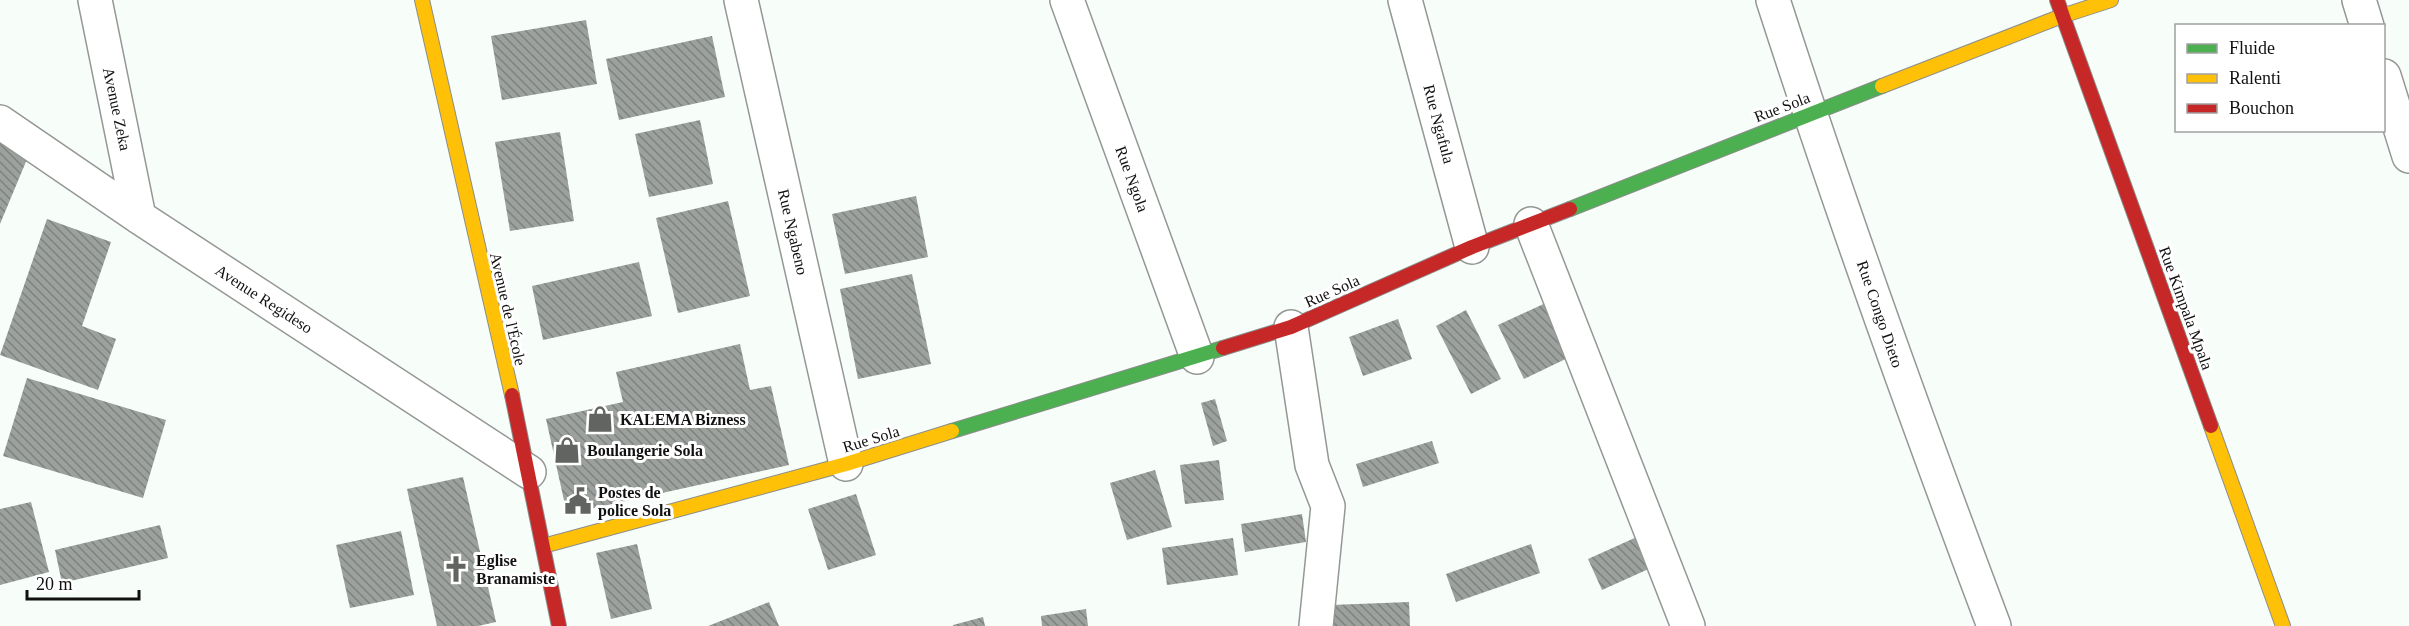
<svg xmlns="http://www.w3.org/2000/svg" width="2409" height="626" font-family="Georgia,serif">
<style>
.building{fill:url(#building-back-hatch)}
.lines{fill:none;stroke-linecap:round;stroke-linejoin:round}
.street-casing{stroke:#959795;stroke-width:36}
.fast-casing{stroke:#8b8e8c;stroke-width:16}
.slow-casing{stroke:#8b8e8c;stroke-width:16}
.jam-casing{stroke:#8b8e8c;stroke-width:16}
.street{stroke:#fefffe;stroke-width:33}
.fast{stroke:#4caf50;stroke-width:14}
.slow{stroke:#ffc107;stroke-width:14}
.jam{stroke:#c62828;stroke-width:14}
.labels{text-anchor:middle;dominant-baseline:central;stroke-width:6;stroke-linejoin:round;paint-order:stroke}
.street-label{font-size:16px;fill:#111;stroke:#fff}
.poi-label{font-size:16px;font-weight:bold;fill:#111;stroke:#fff;text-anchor:start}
</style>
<defs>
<pattern id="building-back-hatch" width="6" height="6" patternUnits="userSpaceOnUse" patternTransform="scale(1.5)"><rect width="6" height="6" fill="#9ca19d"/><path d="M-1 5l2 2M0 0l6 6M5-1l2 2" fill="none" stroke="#7e827f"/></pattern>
</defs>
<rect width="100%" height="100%" fill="#f7fdf9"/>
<path class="building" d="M586,20L597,84L502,100L491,36Z
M712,36L725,97L619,120L606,59Z
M700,120L713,184L649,197L635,134Z
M560,132L574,221L510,231L495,142Z
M0,139L30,152L0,224Z
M916,196L928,257L845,274L832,214Z
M728,201L750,296L678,313L656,218Z
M47,219L111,242L82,326L116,339L98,390L0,355Z
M639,262L652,316L543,340L532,286Z
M912,274L931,364L858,379L840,289Z
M1550,301L1576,354L1524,379L1498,325Z
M1466,310L1501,379L1471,394L1436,326Z
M1398,319L1412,359L1363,376L1349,337Z
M740,344L750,390L771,386L789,465L567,514L546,419L623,402L616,372Z
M27,378L166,420L143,498L3,456Z
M1215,399L1227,441L1213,446L1201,403Z
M1432,441L1439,463L1363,487L1356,464Z
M1219,460L1224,500L1185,504L1180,465Z
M1155,470L1172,527L1127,540L1110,483Z
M463,477L496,622L478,626H437L407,489Z
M856,494L876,555L828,570L808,509Z
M31,502L49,572L0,585V509Z
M1302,514L1306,542L1245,552L1241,524Z
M160,525L168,558L62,583L55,550Z
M401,531L414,595L350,608L336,545Z
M1639,536L1653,567L1602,590L1588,559Z
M1233,538L1238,575L1167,585L1162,548Z
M637,544L652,609L611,619L596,553Z
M1531,544L1540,573L1456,602L1446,574Z
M769,602L779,626H708Z
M1409,602L1410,626H1331V605Z
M1086,609L1088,626H1042L1041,616Z
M983,617L985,626H953V625Z"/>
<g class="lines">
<defs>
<path id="street" d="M95,0L139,217
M741,0L846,464
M1067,0L1197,357
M1405,0L1472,247
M1773,0C1841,211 1916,419 1994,626
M2359,0L2367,26
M2384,76L2409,156
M0,122L139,217L529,472
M1531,224L1688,626
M1291,327L1312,465L1328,506L1316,626"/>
<path id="fast" d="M1570,209L1882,86
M952,431L1223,348"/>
<path id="slow" d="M422,0L512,395
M1882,86L2062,16L2111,0
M2211,426L2283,626
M543,546L846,464L952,431"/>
<path id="jam" d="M2057,0L2211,426
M1223,348L1291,327L1472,247L1570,209
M512,395L559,626"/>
</defs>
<use href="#street" class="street-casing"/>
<use href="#fast" class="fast-casing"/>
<use href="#slow" class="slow-casing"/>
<use href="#jam" class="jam-casing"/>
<use href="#street" class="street"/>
<use href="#fast" class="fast"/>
<use href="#slow" class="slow"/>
<use href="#jam" class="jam"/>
</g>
<defs>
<symbol id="shop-bare" viewBox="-9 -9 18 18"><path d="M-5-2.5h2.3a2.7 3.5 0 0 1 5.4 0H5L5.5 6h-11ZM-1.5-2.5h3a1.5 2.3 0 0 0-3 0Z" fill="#626462" stroke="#fff" stroke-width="2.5" paint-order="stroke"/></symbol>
<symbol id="civic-bare" viewBox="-9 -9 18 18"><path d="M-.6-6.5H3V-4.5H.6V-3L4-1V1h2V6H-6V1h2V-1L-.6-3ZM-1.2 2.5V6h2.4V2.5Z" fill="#626462" stroke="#fff" stroke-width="2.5" paint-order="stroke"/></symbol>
<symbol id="church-bare" viewBox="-9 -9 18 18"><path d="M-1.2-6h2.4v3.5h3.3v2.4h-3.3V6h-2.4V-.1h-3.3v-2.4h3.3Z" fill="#626462" stroke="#fff" stroke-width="2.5" paint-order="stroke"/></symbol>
</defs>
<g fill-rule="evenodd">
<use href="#shop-bare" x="581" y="400" width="38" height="38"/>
<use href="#shop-bare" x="548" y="431" width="38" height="38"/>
<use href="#civic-bare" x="559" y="482" width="38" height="38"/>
<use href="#church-bare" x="437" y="550" width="38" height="38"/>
</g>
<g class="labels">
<g class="street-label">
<text transform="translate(1782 107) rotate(-21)">Rue Sola</text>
<text transform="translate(117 109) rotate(78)">Avenue Zeka</text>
<text transform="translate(1439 124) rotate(75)">Rue Ngafula</text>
<text transform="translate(1132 179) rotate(70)">Rue Ngola</text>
<text transform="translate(793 232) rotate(77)">Rue Ngabeno</text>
<text transform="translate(1332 291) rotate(-24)">Rue Sola</text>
<text transform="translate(264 299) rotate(33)">Avenue Regideso</text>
<text transform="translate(2186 308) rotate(70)">Rue Kimpala Mpala</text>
<text transform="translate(508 309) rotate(77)">Avenue de l'École</text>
<text transform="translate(1880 314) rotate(71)">Rue Congo Dieto</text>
<text transform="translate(871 439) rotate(-17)">Rue Sola</text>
</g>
<g class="poi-label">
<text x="620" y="419">KALEMA Bizness</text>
<text x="587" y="450">Boulangerie Sola</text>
<text x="598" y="492">Postes de<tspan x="598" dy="18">police Sola</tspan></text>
<text x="476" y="560">Eglise<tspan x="476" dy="18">Branamiste</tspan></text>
</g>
</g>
<rect x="2175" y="24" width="210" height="108" fill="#ffffff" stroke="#a0a0a0" stroke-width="1.5"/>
<rect x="2187" y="44" width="30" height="9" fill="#4caf50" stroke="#a0a0a0" stroke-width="1.5"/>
<text x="2229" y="54" font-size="18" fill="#111111">Fluide</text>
<rect x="2187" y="74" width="30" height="9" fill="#ffc107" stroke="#a0a0a0" stroke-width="1.5"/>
<text x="2229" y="84" font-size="18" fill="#111111">Ralenti</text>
<rect x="2187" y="104" width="30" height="9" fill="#c62828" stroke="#a0a0a0" stroke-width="1.5"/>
<text x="2229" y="114" font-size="18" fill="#111111">Bouchon</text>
<path d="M27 590v9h112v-9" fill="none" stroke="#111111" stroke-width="3"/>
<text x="36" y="590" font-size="18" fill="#111111" stroke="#ffffff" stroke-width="4.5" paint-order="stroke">20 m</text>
</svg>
